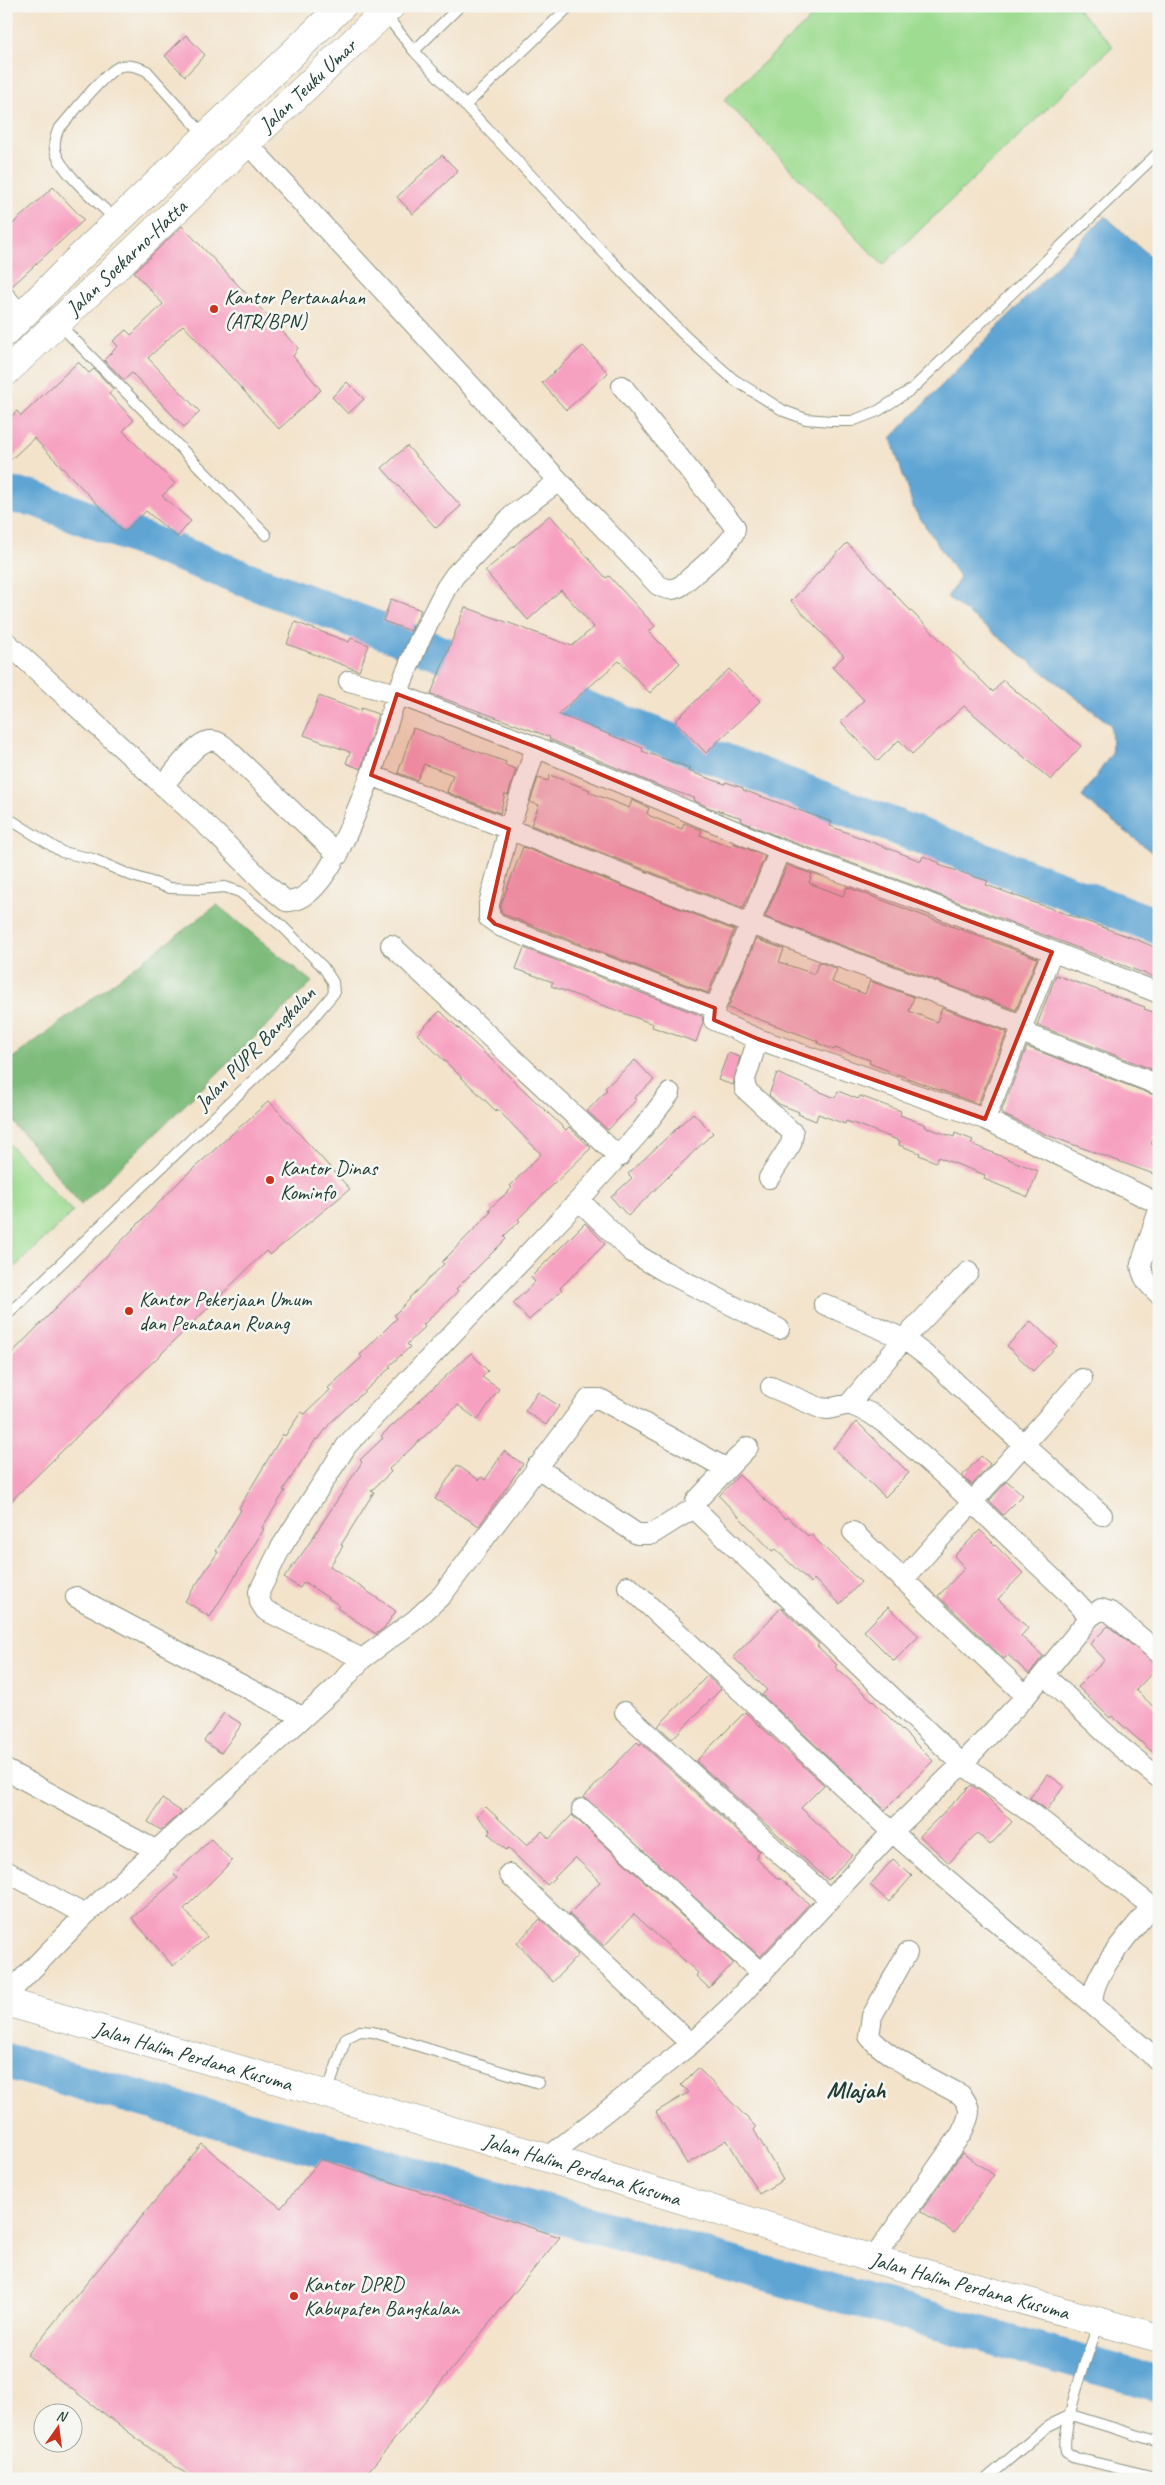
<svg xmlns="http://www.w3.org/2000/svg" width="1165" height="2485" font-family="Caveat,sans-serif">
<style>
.green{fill:#9edc91;stroke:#5e8c62}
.forest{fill:#7ebc7b;stroke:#4e7c58}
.water{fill:#5ea5d4;stroke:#3e7184}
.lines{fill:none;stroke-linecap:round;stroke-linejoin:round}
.river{stroke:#5ea5d4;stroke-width:36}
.building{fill:#f7a1c1}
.lane-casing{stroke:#899080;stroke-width:12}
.street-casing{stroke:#899080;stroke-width:22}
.secondary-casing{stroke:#899080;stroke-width:29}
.highway-casing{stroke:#899080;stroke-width:29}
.lane{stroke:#fff;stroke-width:10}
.street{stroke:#fff;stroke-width:20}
.secondary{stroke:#fff;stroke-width:28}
.highway{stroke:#fff;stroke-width:28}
.marked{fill:#c8321e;fill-opacity:0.2;stroke:#c8321e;stroke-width:4;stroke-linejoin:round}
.poi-dot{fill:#c8321e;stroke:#f6f6f2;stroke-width:2}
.labels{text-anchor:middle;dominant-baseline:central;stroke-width:5;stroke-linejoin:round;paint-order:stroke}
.street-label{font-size:21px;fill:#1f3d34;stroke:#f6f6f2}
.poi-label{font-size:21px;fill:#1f3d34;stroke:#f6f6f2;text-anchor:start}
.quarter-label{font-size:24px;font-weight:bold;fill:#1f3d34;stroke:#f6f6f2}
</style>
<rect width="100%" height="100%" fill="#f6f6f2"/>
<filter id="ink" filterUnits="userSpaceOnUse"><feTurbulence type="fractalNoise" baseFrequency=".02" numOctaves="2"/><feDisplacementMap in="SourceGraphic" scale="10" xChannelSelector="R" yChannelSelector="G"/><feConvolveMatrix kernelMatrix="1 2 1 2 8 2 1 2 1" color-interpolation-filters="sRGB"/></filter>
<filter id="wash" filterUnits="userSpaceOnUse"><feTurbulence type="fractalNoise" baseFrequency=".0096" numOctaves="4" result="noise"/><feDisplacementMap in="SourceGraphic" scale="20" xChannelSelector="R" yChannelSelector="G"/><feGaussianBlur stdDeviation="1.12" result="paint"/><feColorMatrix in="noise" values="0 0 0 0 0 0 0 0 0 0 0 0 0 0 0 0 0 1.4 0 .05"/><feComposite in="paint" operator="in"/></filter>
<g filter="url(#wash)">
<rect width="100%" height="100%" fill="#f3e3cb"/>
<path class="green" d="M824,6H1075L1113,46L883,265L724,100Z
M6,1141L73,1212L6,1275Z"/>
<path class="forest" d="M217,905L312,982L81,1205L6,1113V1063Z"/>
<path class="water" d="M1105,216L1159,264V858L1082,797L1112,753L1111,725L947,597L960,578L914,509L891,438Z"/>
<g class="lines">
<path class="river" d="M6,495L33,498L1159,927
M6,2061L1159,2384"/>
</g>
<g id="blocks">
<path class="building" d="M186,35L205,55L185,76L165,56Z
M442,155L458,171L413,214L397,197Z
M53,187L84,220L11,287L6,286V230Z
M182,226L298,348L293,356L321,390L279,429L183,325L148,358L200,412L184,427L132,373L124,380L104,360L118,346L113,341L126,330L131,335L163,304L134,272Z
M583,346L608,373L566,410L542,383Z
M78,362L89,373L94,369L113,389L109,394L134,420L123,431L175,484L162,496L191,521L177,537L146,511L124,532L34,438L6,464V421L17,411L21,416Z
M347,382L364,399L348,414L332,397Z
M407,446L461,506L436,528L382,468Z
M550,515L606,578L609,576L655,626L649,632L680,663L650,693L619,661L558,714L643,748L642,751L690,768L688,771L725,784L726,782L743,788V790L832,822L830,826L921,861L923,856L940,863L939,865L988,881L986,885L1138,940L1159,949V979L929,891L784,839L741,821L742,818L710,808L693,800L694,798L657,785L549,739L550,737L431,694L465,607L572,646L594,627L561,590L528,620L485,571Z
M847,543L905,605L993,692L1003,680L1081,746L1051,780L964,706L912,754L899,740L878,761L841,722L864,700L832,667L844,656L791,601Z
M391,599L421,610L411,631L383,621Z
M295,622L349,642L351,638L369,645L359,671L287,644Z
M729,669L760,701L706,753L675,721Z
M319,696L360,711L361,708L378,714L361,769L346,763L350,752L304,735Z
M413,728L506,762L505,765L516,769L508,795L505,794L500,813L447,792L453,775L424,764L417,780L398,773Z
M550,775L590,790L589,792L629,808L632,800L649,808L647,813L650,816L682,829L684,823L702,830L700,835L732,847L733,843L765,856L743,908L531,825L539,805L530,802L538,778L548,781Z
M523,847L734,930L708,993L508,916L501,912V904Z
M787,865L812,874L809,883L843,896L847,887L1037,958L1016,1010L765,917Z
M756,939L784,949L779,962L814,974L819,962L837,969L832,982L865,994L870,981L914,997L909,1011L937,1022L942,1008L1007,1032L978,1104L891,1072L869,1063L870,1060L835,1048L834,1050L817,1043L818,1041L728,1008Z
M524,948L702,1016L703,1022L696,1042L652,1027L653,1024L551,986L553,982L516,969Z
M1056,975L1145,1007L1144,1009L1159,1014V1072L1037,1025Z
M440,1011L566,1130L569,1127L591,1148L518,1219L520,1221L504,1236L506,1239L456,1289L458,1291L423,1325L425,1327L407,1344L410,1347L389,1366L391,1367L330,1423L318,1440L316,1439L283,1490L285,1491L262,1528L264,1529L210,1617L185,1601L218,1552L216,1551L241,1510L239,1508L283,1434L285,1436L301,1412L305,1414L330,1390L328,1388L362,1357L360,1355L397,1318L394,1315L410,1299L409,1298L444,1264L442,1262L491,1212L489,1209L512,1188L510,1186L541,1154L497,1109L496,1111L417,1034Z
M1027,1047L1159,1097V1124L1151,1144L1159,1147V1176L1047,1135L1002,1114L1001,1112Z
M728,1053L740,1057L733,1085L718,1080Z
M635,1060L654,1080L634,1098L636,1100L608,1130L587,1111L607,1090L605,1088Z
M777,1073L835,1098L838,1091L858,1099L860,1096L901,1111L900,1115L926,1125L925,1127L954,1137L955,1133L973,1140L971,1144L1038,1171L1028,1197L984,1179L985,1175L938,1157L936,1162L919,1155L920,1153L899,1145L900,1141L867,1128L846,1121L845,1124L818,1114L816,1121L798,1114L799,1112L779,1104L769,1095Z
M269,1101L350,1189L270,1255L266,1251L6,1506V1359L185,1176Z
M693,1113L713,1133L628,1216L611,1197L632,1178L628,1174Z
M585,1223L605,1244L560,1288L562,1290L529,1320L513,1303L535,1282L531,1277Z
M1031,1321L1057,1346L1033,1371L1007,1346Z
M471,1353L488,1371L482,1377L499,1389L478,1420L458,1405L389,1469L391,1472L371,1491L374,1492L341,1545L343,1546L330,1566L396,1611L385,1627L376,1634L337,1608L339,1605L304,1582L300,1588L284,1578L304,1551L362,1462L360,1460L383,1438L381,1436Z
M538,1392L559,1406L546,1425L525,1411Z
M857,1422L909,1473L885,1497L833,1448Z
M504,1451L523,1464L479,1526L435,1499L457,1465L479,1480L481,1477L485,1480Z
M981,1456L990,1464L972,1485L962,1476Z
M739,1475L785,1519L787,1517L808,1536L810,1534L861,1582L840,1604L814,1579L811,1583L775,1549L772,1551L719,1496Z
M1007,1481L1023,1495L1003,1515L989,1501Z
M980,1530L1023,1573L998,1599L1028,1628L1021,1636L1043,1656L1029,1674L1008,1655L1004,1659L938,1596L965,1568L954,1556Z
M888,1607L919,1636L894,1661L864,1631Z
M781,1608L819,1644L817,1646L837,1665L835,1667L874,1702L933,1761L885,1810L762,1695L767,1690L733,1657Z
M1108,1626L1159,1666L1136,1690L1159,1712V1758L1112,1716L1110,1718L1078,1687L1105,1660L1090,1644Z
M707,1676L721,1689L672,1739L658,1726Z
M745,1712L824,1785L801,1808L852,1855L828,1880L696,1761Z
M224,1713L242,1724L221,1753L204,1741Z
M637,1742L640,1745L641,1743L759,1851L756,1854L758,1856L756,1858L779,1880L780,1878L809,1904L760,1957L584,1797Z
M1048,1774L1064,1786L1047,1810L1030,1798Z
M971,1785L984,1794L1012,1822L990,1845L977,1833L949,1863L920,1836Z
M162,1799L182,1812L161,1830L148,1822Z
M486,1807L527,1845L542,1831L549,1839L572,1815L733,1963L709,1988L696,1976L698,1973L634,1914L604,1946L569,1914L600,1882L599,1880L575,1857L547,1885L508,1848L506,1850L489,1834L491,1831L477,1816Z
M211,1839L232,1861L184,1909L207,1937L173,1966L132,1918L178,1878L174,1875Z
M893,1859L912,1876L889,1902L870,1885Z
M540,1919L578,1955L553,1982L517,1943Z
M698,2068L756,2127L754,2130L783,2180L759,2194L727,2140L687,2164L656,2112L689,2092L681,2085Z
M202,2144L281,2208L321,2159L560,2237L362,2479H194L160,2456L27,2355Z
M962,2153L994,2175L954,2233L921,2211Z"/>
</g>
</g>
<g filter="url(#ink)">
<use href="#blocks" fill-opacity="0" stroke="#899080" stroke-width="1"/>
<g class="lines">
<defs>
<path id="lane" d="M384,13L414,51L600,249L685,336L733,379L784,411L806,419L831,421H852L878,411L912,389L1159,152
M414,51L460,6
M465,106L570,6
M116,220C101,205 62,173 56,153C53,145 55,138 58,130C70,117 106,70 121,66C130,64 139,67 147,71L205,136
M58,323L266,535
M6,817L62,852L93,859L130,875L170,888L201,889L225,887L240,892L283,927L323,967L333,982L334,993L291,1044L6,1316
M327,2093L346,2038L360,2031L373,2032L539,2083
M1099,2323C1090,2347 1060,2430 1066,2452L1076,2458L1159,2478
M986,2479L1048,2426L1071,2415L1159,2442"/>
<path id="street" d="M246,142L559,481L658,585C667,590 673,591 682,585C693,574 737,541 735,527L622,386
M6,298L22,317
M559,481L514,514L455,575L446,588L419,641L397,694L371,775L748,923L1022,1025L1029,1035L1034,1037L1159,1085
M6,642L216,834L270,888L286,901C326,906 359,803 371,775
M349,681L397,694L536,747L780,850L925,902L1159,993
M536,747L509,829L489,904V918L502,927L715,1008
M163,786C172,775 196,742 209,741C214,740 220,743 224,746L338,855
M780,850L715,1008L714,1020L758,1039L985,1119L1159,1204
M391,945L619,1157
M758,1039L745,1079V1089L793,1133L791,1144L769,1178
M985,1119L1052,952
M579,1200L632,1252L664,1271L779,1329
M1159,1210L1141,1264C1142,1278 1149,1285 1159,1294
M824,1304L904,1339L937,1364L958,1385L1102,1515
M849,1404L904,1339L968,1272
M748,1447L696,1501L694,1508L962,1764L1034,1815L1159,1912
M536,1467L637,1534H652L694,1508
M853,1532L1026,1696
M903,1580L1082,1379
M628,1586L892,1832L1093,2005
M76,1597L302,1717
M1090,1617L1101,1609L1110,1612L1159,1653
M362,1659L415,1620L442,1595L589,1399H600L727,1469
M1044,1675L1119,1746L1159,1778
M625,1712L829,1899
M6,1770L157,1851
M582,1809L762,1974
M6,1871L85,1915
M509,1874L691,2044
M1152,1906C1134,1929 1088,1976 1093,2005L1159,2061
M6,1996L85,1915L339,1685L362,1659L265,1610L260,1602L259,1592L280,1549L347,1445L579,1200L640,1132L670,1093
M547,2158L691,2044L729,2008L892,1832L962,1764L1026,1696L1090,1617L1069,1594L947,1478L887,1425L870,1413L849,1404L828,1409L820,1408L771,1387
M873,2259L961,2134C969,2117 974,2110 961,2095C936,2081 885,2057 869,2036L872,2016L907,1953"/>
<g id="secondary">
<path d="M6,332L77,260L342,6"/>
<path id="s1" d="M6,372L391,6"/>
</g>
<g id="highway">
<path id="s2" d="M6,2002L547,2158L873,2259L1159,2338"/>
</g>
</defs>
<use href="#lane" class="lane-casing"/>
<use href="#street" class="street-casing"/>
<use href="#secondary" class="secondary-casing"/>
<use href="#highway" class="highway-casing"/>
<use href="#lane" class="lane"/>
<use href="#street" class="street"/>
<use href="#secondary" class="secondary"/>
<use href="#highway" class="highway"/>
</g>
</g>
<path class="marked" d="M397,694L536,747L780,850L1052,952L985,1119L758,1039L714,1020L715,1008L495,924L489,918L509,829L371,775Z"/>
<g class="poi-dot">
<circle cx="214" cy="309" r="5"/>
<circle cx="270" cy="1180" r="5"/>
<circle cx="129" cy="1311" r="5"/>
<circle cx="294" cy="2296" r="5"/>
</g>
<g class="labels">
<g class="street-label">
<text stroke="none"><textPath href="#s1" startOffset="416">Jalan Teuku Umar</textPath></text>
<text stroke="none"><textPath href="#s1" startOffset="166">Jalan Soekarno-Hatta</textPath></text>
<text transform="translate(255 1048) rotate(-46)">Jalan PUPR Bangkalan</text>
<text stroke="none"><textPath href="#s2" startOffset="195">Jalan Halim Perdana Kusuma</textPath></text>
<text stroke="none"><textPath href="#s2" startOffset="600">Jalan Halim Perdana Kusuma</textPath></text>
<text stroke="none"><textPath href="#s2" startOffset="1005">Jalan Halim Perdana Kusuma</textPath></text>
</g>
<g class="poi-label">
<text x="224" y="297">Kantor Pertanahan<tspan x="224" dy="24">(ATR/BPN)</tspan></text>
<text x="280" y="1168">Kantor Dinas<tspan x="280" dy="24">Kominfo</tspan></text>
<text x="139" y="1299">Kantor Pekerjaan Umum<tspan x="139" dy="24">dan Penataan Ruang</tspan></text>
<text x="304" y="2284">Kantor DPRD<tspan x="304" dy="24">Kabupaten Bangkalan</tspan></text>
</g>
<g class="quarter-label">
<text x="856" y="2090">Mlajah</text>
</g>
</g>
<rect width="1165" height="2485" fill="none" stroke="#f6f6f2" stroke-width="25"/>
<g transform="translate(58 2428) rotate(14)"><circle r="24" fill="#f6f6f2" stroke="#a0aca6"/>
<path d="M0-4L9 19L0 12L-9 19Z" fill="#c8321e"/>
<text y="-8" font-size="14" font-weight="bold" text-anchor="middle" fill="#1f3d34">N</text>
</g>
</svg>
